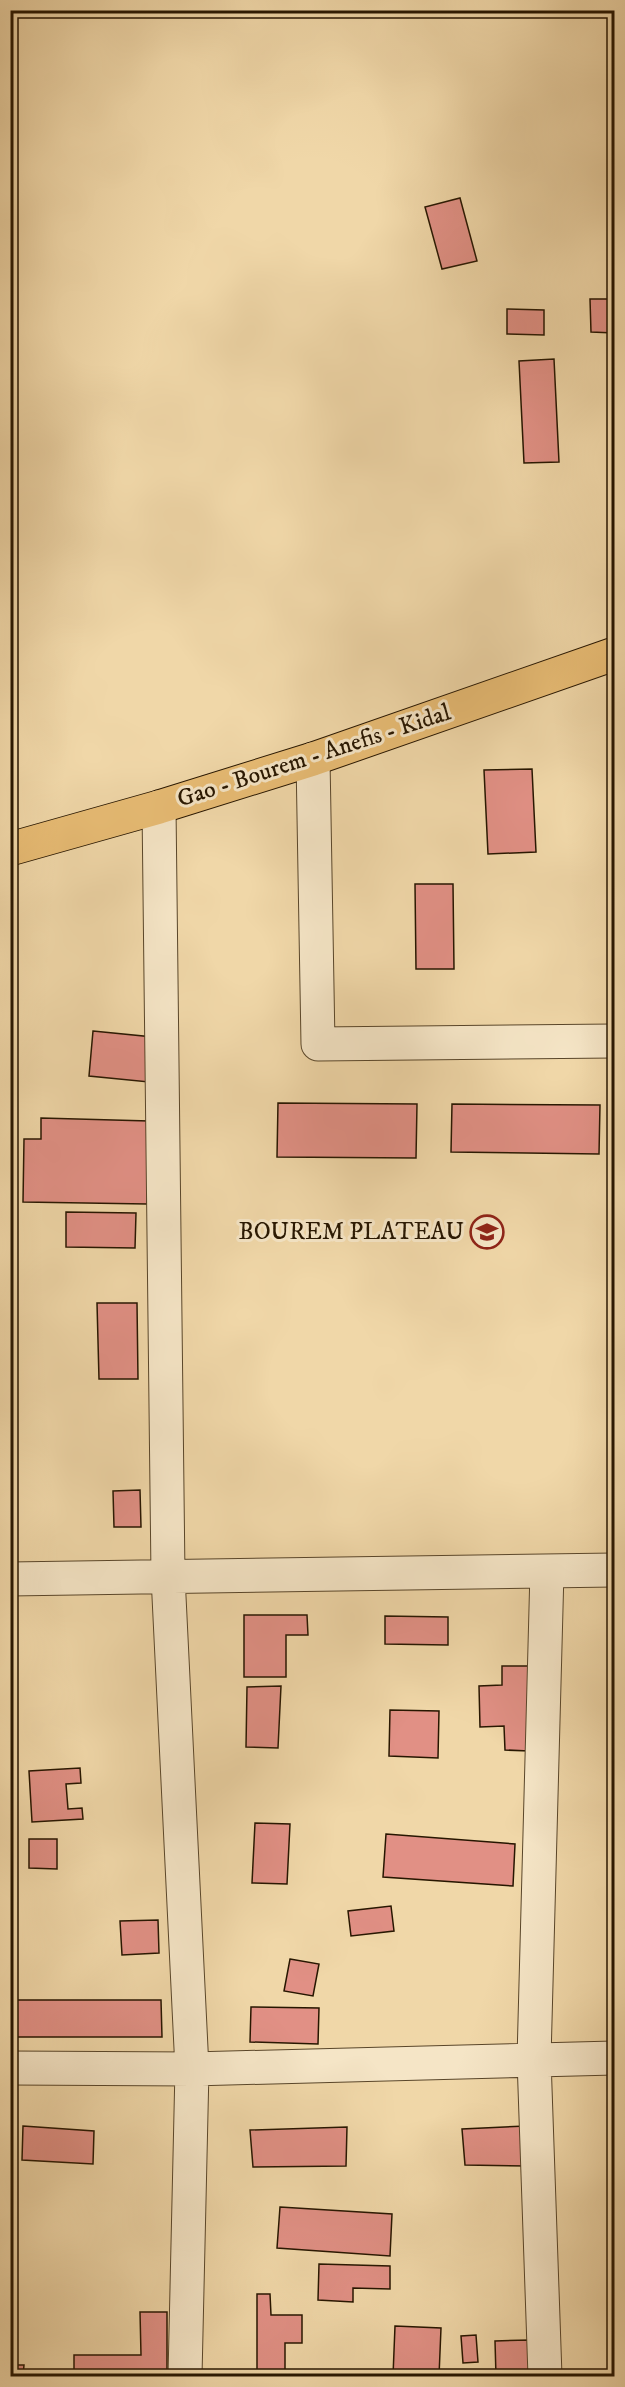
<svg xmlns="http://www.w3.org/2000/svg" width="625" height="2387" font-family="'IM FELL DW Pica',serif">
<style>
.building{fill:#e19085;stroke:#271600;stroke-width:1.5}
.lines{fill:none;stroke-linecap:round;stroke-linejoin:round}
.street-casing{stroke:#59462a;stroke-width:35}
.primary-casing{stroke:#271600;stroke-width:35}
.street{stroke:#f5e5c6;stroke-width:33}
.primary{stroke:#e8bc74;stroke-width:33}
.labels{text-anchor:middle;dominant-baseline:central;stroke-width:6;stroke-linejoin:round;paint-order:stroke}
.street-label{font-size:24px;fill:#271600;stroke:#f5e5c6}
.poi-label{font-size:24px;fill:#271600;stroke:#f5e5c6;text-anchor:end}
</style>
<rect width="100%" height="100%" fill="#f0d7a8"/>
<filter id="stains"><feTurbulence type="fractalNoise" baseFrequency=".00333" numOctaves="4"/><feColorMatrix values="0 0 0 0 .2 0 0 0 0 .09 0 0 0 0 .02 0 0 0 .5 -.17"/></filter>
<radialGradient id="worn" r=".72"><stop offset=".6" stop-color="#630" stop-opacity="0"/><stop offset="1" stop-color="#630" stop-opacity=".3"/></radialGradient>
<path class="building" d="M460,198L477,261L442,269L425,207Z
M590,299H614V333L591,332Z
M507,309L544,310V335L507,334Z
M554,359L559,462L524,463L519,361Z
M532,769L536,852L488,854L484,770Z
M415,884H453L454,969H416Z
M93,1031L153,1037L149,1082L89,1076Z
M278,1103L417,1104L416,1158L277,1157Z
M452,1104L600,1105L599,1154L451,1152Z
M10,1109H12L13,1141H10Z
M41,1118L149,1121L147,1204L23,1202L24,1139H41Z
M66,1212L136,1213L135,1248L66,1247Z
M97,1303H137L138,1379H99Z
M140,1490L141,1527H114L113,1491Z
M244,1615H307L308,1635H286V1677H244Z
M385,1616L448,1617V1645L385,1644Z
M502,1666H531L529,1751L505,1750L504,1726L480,1727L479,1686L502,1685Z
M281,1686L278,1748L246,1747L247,1687Z
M390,1710L439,1711L438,1758L389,1756Z
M80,1768L81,1783L66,1784L68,1809L82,1808L83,1819L32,1822L29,1771Z
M255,1823L290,1824L287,1884L252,1883Z
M386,1834L515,1844L513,1886L383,1877Z
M29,1839H57V1869L29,1868Z
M391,1906L394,1931L351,1936L348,1911Z
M158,1920L159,1953L122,1955L120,1921Z
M290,1959L319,1964L313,1996L284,1991Z
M10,2000H161L162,2037H10Z
M251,2007L319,2008L318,2044L250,2042Z
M23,2126L94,2131L93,2164L22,2160Z
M526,2126V2166L465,2165L462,2129Z
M347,2127L346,2166L253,2167L250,2130Z
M280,2207L392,2214L390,2256L277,2248Z
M319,2264L390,2266V2289L353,2288V2302L318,2300Z
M257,2294H270L271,2315H302V2343H285V2376H257Z
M140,2312H167V2376H74V2355H141Z
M395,2326L441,2328L439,2376H393Z
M476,2335L478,2362L463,2363L461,2336Z
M529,2340L530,2376H496L495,2341Z
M10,2365H24L23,2376H10Z"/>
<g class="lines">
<defs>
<path id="street" d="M313,759L318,1044L614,1041
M159,807L168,1576L192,2069L185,2376
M10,1579L614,1570
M10,2068L192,2069L614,2058
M545,2376L534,2059L547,1571"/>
<path id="primary" d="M10,849L159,807L313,759L614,654"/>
</defs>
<use href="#street" class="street-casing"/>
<use href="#primary" class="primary-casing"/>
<use href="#street" class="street"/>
<use href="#primary" class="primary"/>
</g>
<defs>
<symbol id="school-ring" viewBox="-11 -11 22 22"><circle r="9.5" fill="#f5e5c6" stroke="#8f2418" stroke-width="1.5"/><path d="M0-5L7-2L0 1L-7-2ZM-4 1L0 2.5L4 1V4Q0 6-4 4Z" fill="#8f2418"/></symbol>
</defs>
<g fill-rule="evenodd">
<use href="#school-ring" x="468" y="1213" width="38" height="38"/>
</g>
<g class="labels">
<g class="street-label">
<text transform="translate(314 756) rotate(-18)">Gao - Bourem - Anefis - Kidal</text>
</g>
<g class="poi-label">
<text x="464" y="1232">BOUREM PLATEAU</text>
</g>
</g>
<rect width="625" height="2387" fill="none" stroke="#f0d7a8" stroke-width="36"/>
<rect x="12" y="12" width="601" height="2363" fill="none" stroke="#271600" stroke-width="3"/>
<rect x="18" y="18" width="589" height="2351" fill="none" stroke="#271600" stroke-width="1.5"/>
<rect width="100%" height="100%" filter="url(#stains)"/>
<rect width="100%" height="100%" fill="url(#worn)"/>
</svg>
